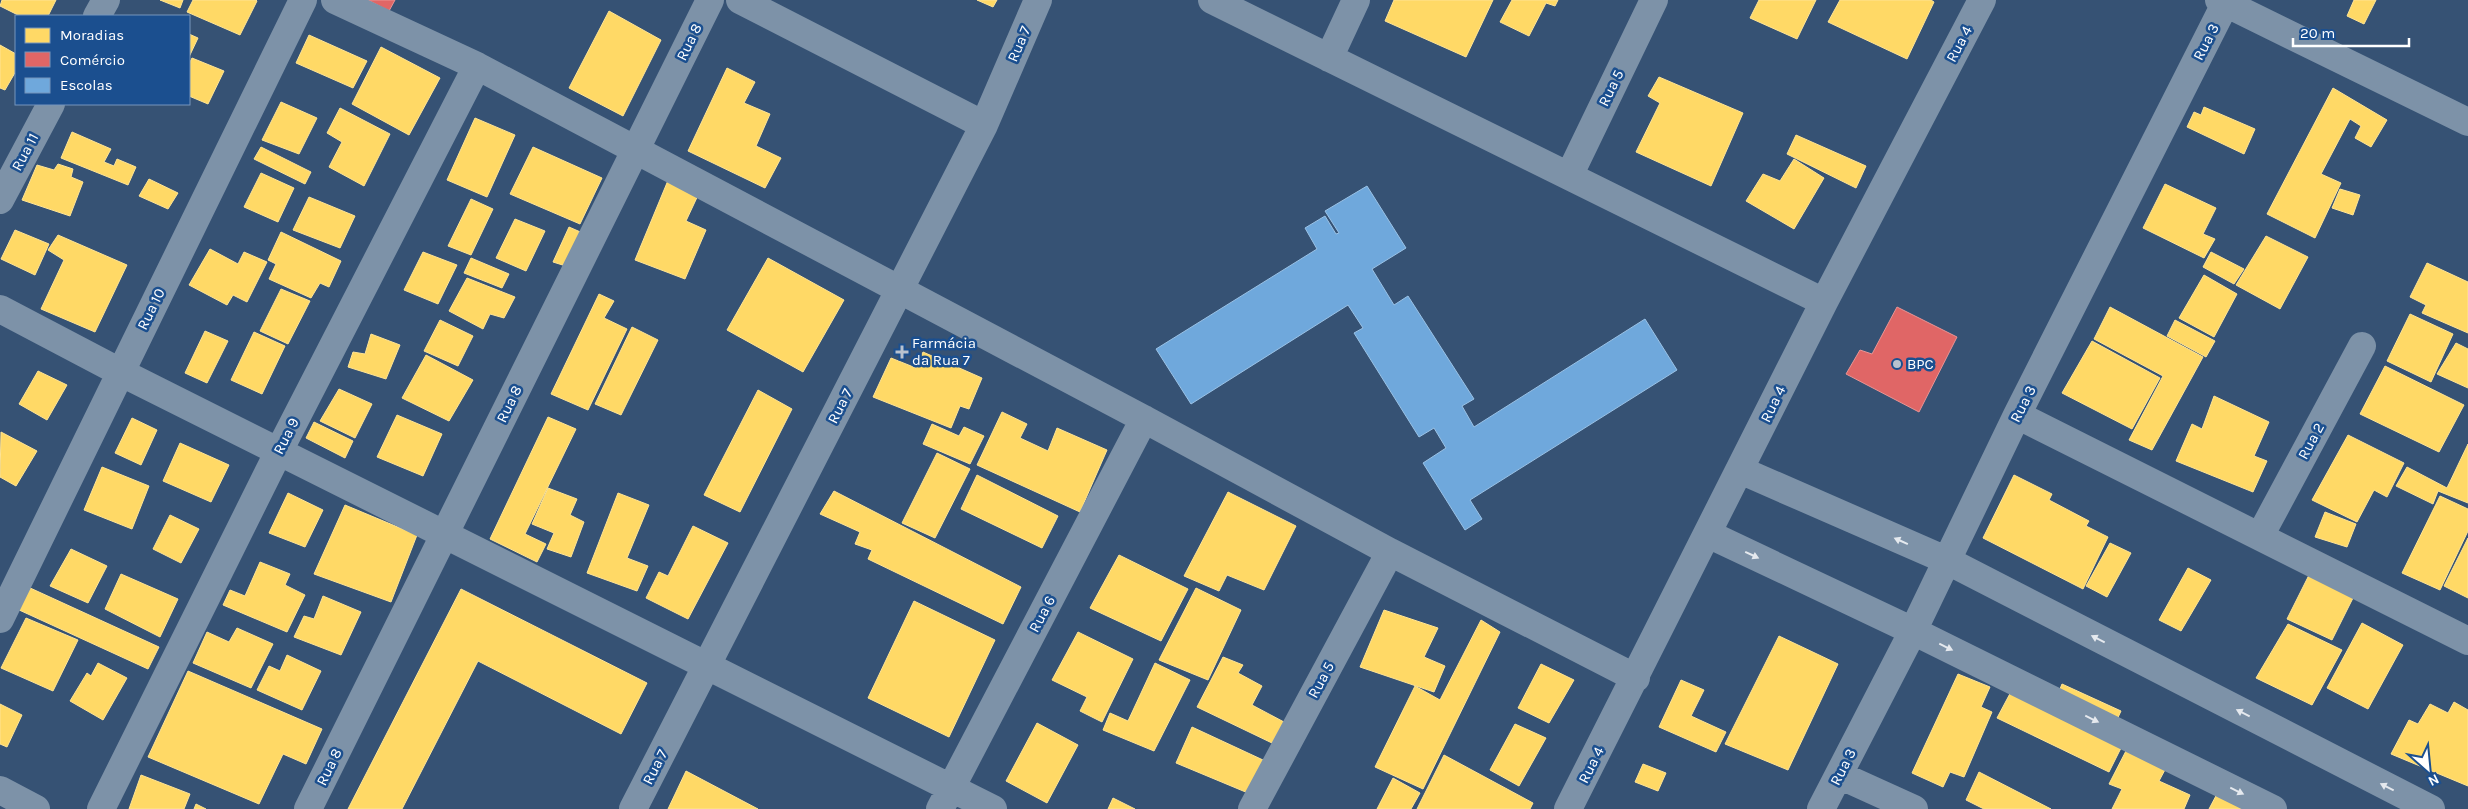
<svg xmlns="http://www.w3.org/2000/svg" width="2468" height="809" font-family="Karla,sans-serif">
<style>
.homes{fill:#ffd966;stroke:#ffe494}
.shops{fill:#e06666;stroke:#e99494}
.schools{fill:#6fa8dc;stroke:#9ac2e6}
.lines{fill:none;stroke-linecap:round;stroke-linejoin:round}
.minor{stroke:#7d92a8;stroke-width:28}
.oneway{fill:#e5e9ee}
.poi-dot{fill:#b9c2ce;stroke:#1b4f8f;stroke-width:2}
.labels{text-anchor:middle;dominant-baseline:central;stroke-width:5;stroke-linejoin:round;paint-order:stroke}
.street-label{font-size:15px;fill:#fff;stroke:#1b4f8f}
.poi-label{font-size:15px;fill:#fff;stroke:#1b4f8f;text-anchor:start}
</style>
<rect width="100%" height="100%" fill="#365274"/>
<path class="homes" d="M2,0H56L48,16H20L0,6Z
M160,0H183L180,8Z
M193,0H256L257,1L240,35L187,12Z
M977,0H997L993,7Z
M1394,0H1493L1466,57L1385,21Z
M1512,0H1558L1555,6L1546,3L1529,36L1500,22Z
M1759,0H1816L1797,39L1750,18Z
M1840,0H1931L1934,2L1907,59L1828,22Z
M2354,0H2376L2364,24L2347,16Z
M609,11L661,40L623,116L569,88Z
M189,34L198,38L189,57Z
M309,35L367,61L353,88L296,63Z
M0,45L16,54V71L5,90L0,88Z
M381,47L440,78L409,135L352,104Z
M192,58L224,71L208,104L189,96V64Z
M727,68L755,82L744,103L770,114L756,146L781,158L765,188L688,151Z
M1659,77L1743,113L1711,186L1636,152L1660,103L1648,96Z
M2333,88L2387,120L2371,147L2355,138L2361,126L2350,119L2321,174L2341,183L2315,238L2267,214Z
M281,102L317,118L299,154L262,140Z
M2204,107L2255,129L2244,154L2187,127L2194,112L2201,115Z
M340,108L390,134L364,186L329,167L342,142L327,133Z
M475,118L515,135L487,197L447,180Z
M72,132L111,149L104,162L114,166L117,159L136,167L128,185L61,158Z
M1796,135L1866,166L1856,188L1787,154Z
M261,147L311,172L305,184L254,159Z
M533,147L602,178L580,224L510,194Z
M1794,159L1824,178L1794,229L1746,201L1763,174L1780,181Z
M58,164L73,169L71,177L83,182L70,216L22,200L37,165L54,170Z
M261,173L294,188L278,222L244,207Z
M669,178L700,191L686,221L706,230L685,279L635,260Z
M149,179L178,193L168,209L139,196Z
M2165,184L2216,208L2203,234L2215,239L2204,258L2143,228Z
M2340,189L2360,195L2353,215L2332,208Z
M309,197L355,216L340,248L293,230Z
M471,199L493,209L471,255L448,246Z
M515,219L545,231L526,271L496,258Z
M569,227L585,234L569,267L553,262Z
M15,230L49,244L35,275L1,259Z
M281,232L341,261L329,287L320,283L311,298L269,279L276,264L268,260Z
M58,235L127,265L95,332L41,309L64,260L48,250Z
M2266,236L2308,257L2280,309L2236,285Z
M210,249L238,264L244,252L267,262L247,302L233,295L227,305L189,285Z
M423,252L457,265L438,304L404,290Z
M2211,252L2244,269L2234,284L2203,267Z
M471,258L509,274L502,288L464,273Z
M768,258L844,300L803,372L727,330Z
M2427,263L2468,282V333L2422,313L2426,305L2410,297Z
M2204,275L2237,294L2214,337L2179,318Z
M467,278L515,297L504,318L490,314L483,329L449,311Z
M281,289L310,301L288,344L260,331Z
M599,294L614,301L604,318L627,329L588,410L551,394Z
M2110,307L2203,357L2152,450L2129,440L2163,376L2094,339Z
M2410,314L2453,334L2431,382L2387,361Z
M440,320L473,336L458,366L424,351Z
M2175,320L2215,341L2206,357L2167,336Z
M632,327L658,340L621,415L595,404Z
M205,331L228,341L207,383L185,373Z
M254,332L285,346L262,394L231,380Z
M371,334L400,345L386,379L348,367L353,352L365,354Z
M2092,341L2160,378L2132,429L2062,393Z
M2456,343L2468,349V388L2437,374Z
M923,352L982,378L969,409L960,406L951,428L873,397L891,358L916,368Z
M426,355L473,380L449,421L402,398Z
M2385,366L2464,405L2439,452L2360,414Z
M38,371L67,385L47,420L19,404Z
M339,389L372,404L355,438L320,421Z
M758,390L792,409L740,512L704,495Z
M2214,396L2269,422L2254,456L2267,461L2253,492L2176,461L2192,424L2202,429Z
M1002,412L1027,424L1020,438L1048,451L1057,428L1107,450L1080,512L977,465Z
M397,415L442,434L423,476L377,457Z
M548,417L576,429L525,534L546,544L537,562L490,539Z
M132,418L157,430L141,465L115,453Z
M314,422L353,441L345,458L306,438Z
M932,424L959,436L964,427L984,436L970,464L923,444Z
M1,432L37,451L16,486L0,477Z
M2348,435L2404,463L2387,497L2374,490L2357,522L2312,500Z
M180,443L229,465L211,502L163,481Z
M2468,444V503L2438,491L2433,504L2396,486L2407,467L2447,488Z
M937,453L970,469L935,538L902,523Z
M102,467L149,486L132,529L84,510Z
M977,475L1058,516L1042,548L961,509Z
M2014,475L2052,494L2049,500L2089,521L2086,526L2108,537L2083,589L1983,538Z
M548,488L577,499L570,515L584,522L571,557L547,549L554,533L532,524Z
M834,491L1021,587L1003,624L868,559L872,550L855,544L860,532L820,514Z
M1228,492L1296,526L1264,590L1227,575L1219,591L1184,576Z
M288,493L323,510L305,547L269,533Z
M618,493L649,505L627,558L648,566L637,591L587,573Z
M2440,496L2468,509V531L2440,590L2402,573Z
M345,505L417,535L391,602L314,574Z
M2325,512L2356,524L2347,547L2315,537Z
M170,515L199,529L181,563L153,549Z
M693,526L728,543L688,619L646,598L659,572L668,576Z
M2468,538V598L2444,586Z
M2110,543L2131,553L2107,597L2086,586Z
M71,549L107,566L88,603L50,586Z
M1119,555L1188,589L1161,641L1090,608Z
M260,562L290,574L285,585L305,595L287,632L223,605L230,590L245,596Z
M2188,568L2211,580L2181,631L2159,620Z
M2310,573L2355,594L2332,640L2287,619Z
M121,574L178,599L160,637L105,609Z
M28,587L159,647L148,669L17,609Z
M1196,588L1241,610L1208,680L1159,660Z
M461,589L647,683L621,734L478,661L402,809H348Z
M323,596L361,612L341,655L294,637L304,616L314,619Z
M914,601L995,640L949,737L868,698Z
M1384,610L1438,628L1424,657L1445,666L1434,692L1360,667Z
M26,618L78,640L53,691L1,668Z
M1481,620L1500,632L1423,789L1375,767L1415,686L1440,700Z
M2362,623L2403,645L2368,709L2327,688Z
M2288,624L2342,650L2312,705L2256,678Z
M237,628L273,644L251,688L193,663L207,632L229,642Z
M1078,632L1133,659L1102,722L1080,711L1087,697L1052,680Z
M1779,636L1838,664L1788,770L1725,744Z
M287,655L321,671L302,710L257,690L269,666L280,671Z
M1223,657L1243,665L1238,673L1262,686L1252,705L1284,722L1272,743L1197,707Z
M98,663L127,678L103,720L70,701L87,673L91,676Z
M1155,663L1190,680L1154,751L1103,730L1110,713L1128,721Z
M1541,664L1574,680L1549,723L1518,708Z
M188,671L322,729L306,764L283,754L259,804L148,757Z
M1958,674L1990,687L1981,707L1992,712L1964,777L1950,772L1943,787L1912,773Z
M1681,680L1704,690L1691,716L1726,732L1716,752L1659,727Z
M2062,684L2121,711L2114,726L2056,699Z
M2014,686L2125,740L2109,772L1997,718Z
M2454,702L2468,710V786L2391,754L2409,720L2418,724L2430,704L2448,713Z
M0,704L22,715L7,747L0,744Z
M1037,723L1078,745L1047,803L1006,781Z
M1515,724L1546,738L1519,786L1490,770Z
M1192,727L1263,760L1248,793L1176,763Z
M2128,747L2167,766L2159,781L2190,795L2184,809H2112L2122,789L2109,784Z
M1444,755L1533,803L1530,809H1417Z
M1643,764L1666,773L1658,791L1635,782Z
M686,771L758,809H668Z
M1979,772L2051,809H1984L1966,800Z
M141,775L190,794L184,809H129Z
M1393,778L1420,793L1411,809H1377Z
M2218,792L2252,809H2209Z
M1113,798L1135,809H1108Z
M196,804L206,809H194Z"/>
<path class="shops" d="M368,0H395L389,11Z
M1897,307L1957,337L1919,412L1846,374L1860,350L1872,354Z"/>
<path class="schools" d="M1367,186L1406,248L1372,269L1394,305L1408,296L1474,399L1462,406L1474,427L1645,319L1677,370L1470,500L1482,519L1465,530L1423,463L1446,448L1434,428L1419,437L1354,333L1363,328L1348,305L1191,404L1156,349L1317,249L1305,228L1325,216L1336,234L1339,233L1325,211Z"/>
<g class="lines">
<path class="minor" d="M335,0L477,66L1144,419L1390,552L1636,678
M740,0L984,125
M1212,0L1824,302
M2219,0L2468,122
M97,16L106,0
M1329,58L1356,0
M1569,176L1654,0
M0,200L51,104
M0,309L120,372L993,809
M2017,415L2468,641
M1740,470L1946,560L2431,809
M1708,534L1913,631L2273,809
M2260,536L2362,346
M0,619L303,0
M1839,775L1914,809
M0,790L36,809
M101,809L279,451L477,66
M308,809L710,0
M633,809L984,125L1038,0
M940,809L1144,419
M1252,809L1390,552
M1568,809L1824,302L1982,0
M1821,809L1913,631L2017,415L2227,0"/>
</g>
<defs><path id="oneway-solid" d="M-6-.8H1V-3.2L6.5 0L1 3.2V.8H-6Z" transform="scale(1.25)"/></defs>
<g class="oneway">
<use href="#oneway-solid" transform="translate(1901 541) rotate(-156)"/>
<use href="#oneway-solid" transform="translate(1752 555) rotate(25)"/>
<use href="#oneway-solid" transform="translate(2098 639) rotate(-153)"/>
<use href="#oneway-solid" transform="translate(1946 647) rotate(26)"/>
<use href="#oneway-solid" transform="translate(2243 713) rotate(-153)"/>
<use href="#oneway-solid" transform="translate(2092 719) rotate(26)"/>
<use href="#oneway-solid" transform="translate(2387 787) rotate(-153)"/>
<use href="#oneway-solid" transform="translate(2237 791) rotate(26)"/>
</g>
<g class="poi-dot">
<path d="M899.5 344.5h5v5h5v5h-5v5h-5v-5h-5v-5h5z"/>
<circle cx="1897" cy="364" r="5"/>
</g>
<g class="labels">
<g class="street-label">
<text transform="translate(689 42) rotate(-64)">Rua 8</text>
<text transform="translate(2206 42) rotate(-63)">Rua 3</text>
<text transform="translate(1019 44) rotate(-67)">Rua 7</text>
<text transform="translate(1959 44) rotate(-62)">Rua 4</text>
<text transform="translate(1611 88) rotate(-64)">Rua 5</text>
<text transform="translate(25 152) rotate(-62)">Rua 11</text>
<text transform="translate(151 309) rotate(-64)">Rua 10</text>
<text transform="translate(509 404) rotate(-64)">Rua 8</text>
<text transform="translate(1773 404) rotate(-64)">Rua 4</text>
<text transform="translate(2023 404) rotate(-63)">Rua 3</text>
<text transform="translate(840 406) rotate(-63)">Rua 7</text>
<text transform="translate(286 436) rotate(-63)">Rua 9</text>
<text transform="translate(2311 441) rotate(-62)">Rua 2</text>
<text transform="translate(1042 614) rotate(-62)">Rua 6</text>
<text transform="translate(1321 680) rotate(-62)">Rua 5</text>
<text transform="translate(1591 765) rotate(-63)">Rua 4</text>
<text transform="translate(329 767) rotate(-64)">Rua 8</text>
<text transform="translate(655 767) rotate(-63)">Rua 7</text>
<text transform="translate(1843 767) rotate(-63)">Rua 3</text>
</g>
<g class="poi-label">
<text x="912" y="343">Farmácia<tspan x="912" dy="17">da Rua 7</tspan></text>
<text x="1907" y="364">BPC</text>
</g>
</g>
<rect x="15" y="15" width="175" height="90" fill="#1b4f8f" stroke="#7695bc"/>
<rect x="25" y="28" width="25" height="15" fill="#ffd966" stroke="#7695bc"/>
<text x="60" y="40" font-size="15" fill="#ffffff">Moradias</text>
<rect x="25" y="52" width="25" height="15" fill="#e06666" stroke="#7695bc"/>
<text x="60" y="65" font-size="15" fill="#ffffff">Comércio</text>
<rect x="25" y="78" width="25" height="15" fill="#6fa8dc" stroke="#7695bc"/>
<text x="60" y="90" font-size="15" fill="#ffffff">Escolas</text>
<g transform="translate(2428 769) rotate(153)" stroke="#1b4f8f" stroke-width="4" paint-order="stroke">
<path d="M0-4L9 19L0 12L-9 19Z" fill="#ffffff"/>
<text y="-8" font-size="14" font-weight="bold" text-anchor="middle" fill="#ffffff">N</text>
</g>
<path d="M2293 38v8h116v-8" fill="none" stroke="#ffffff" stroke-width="2.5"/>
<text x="2300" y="38" font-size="15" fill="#ffffff" stroke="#1b4f8f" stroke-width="4" paint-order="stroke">20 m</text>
</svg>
